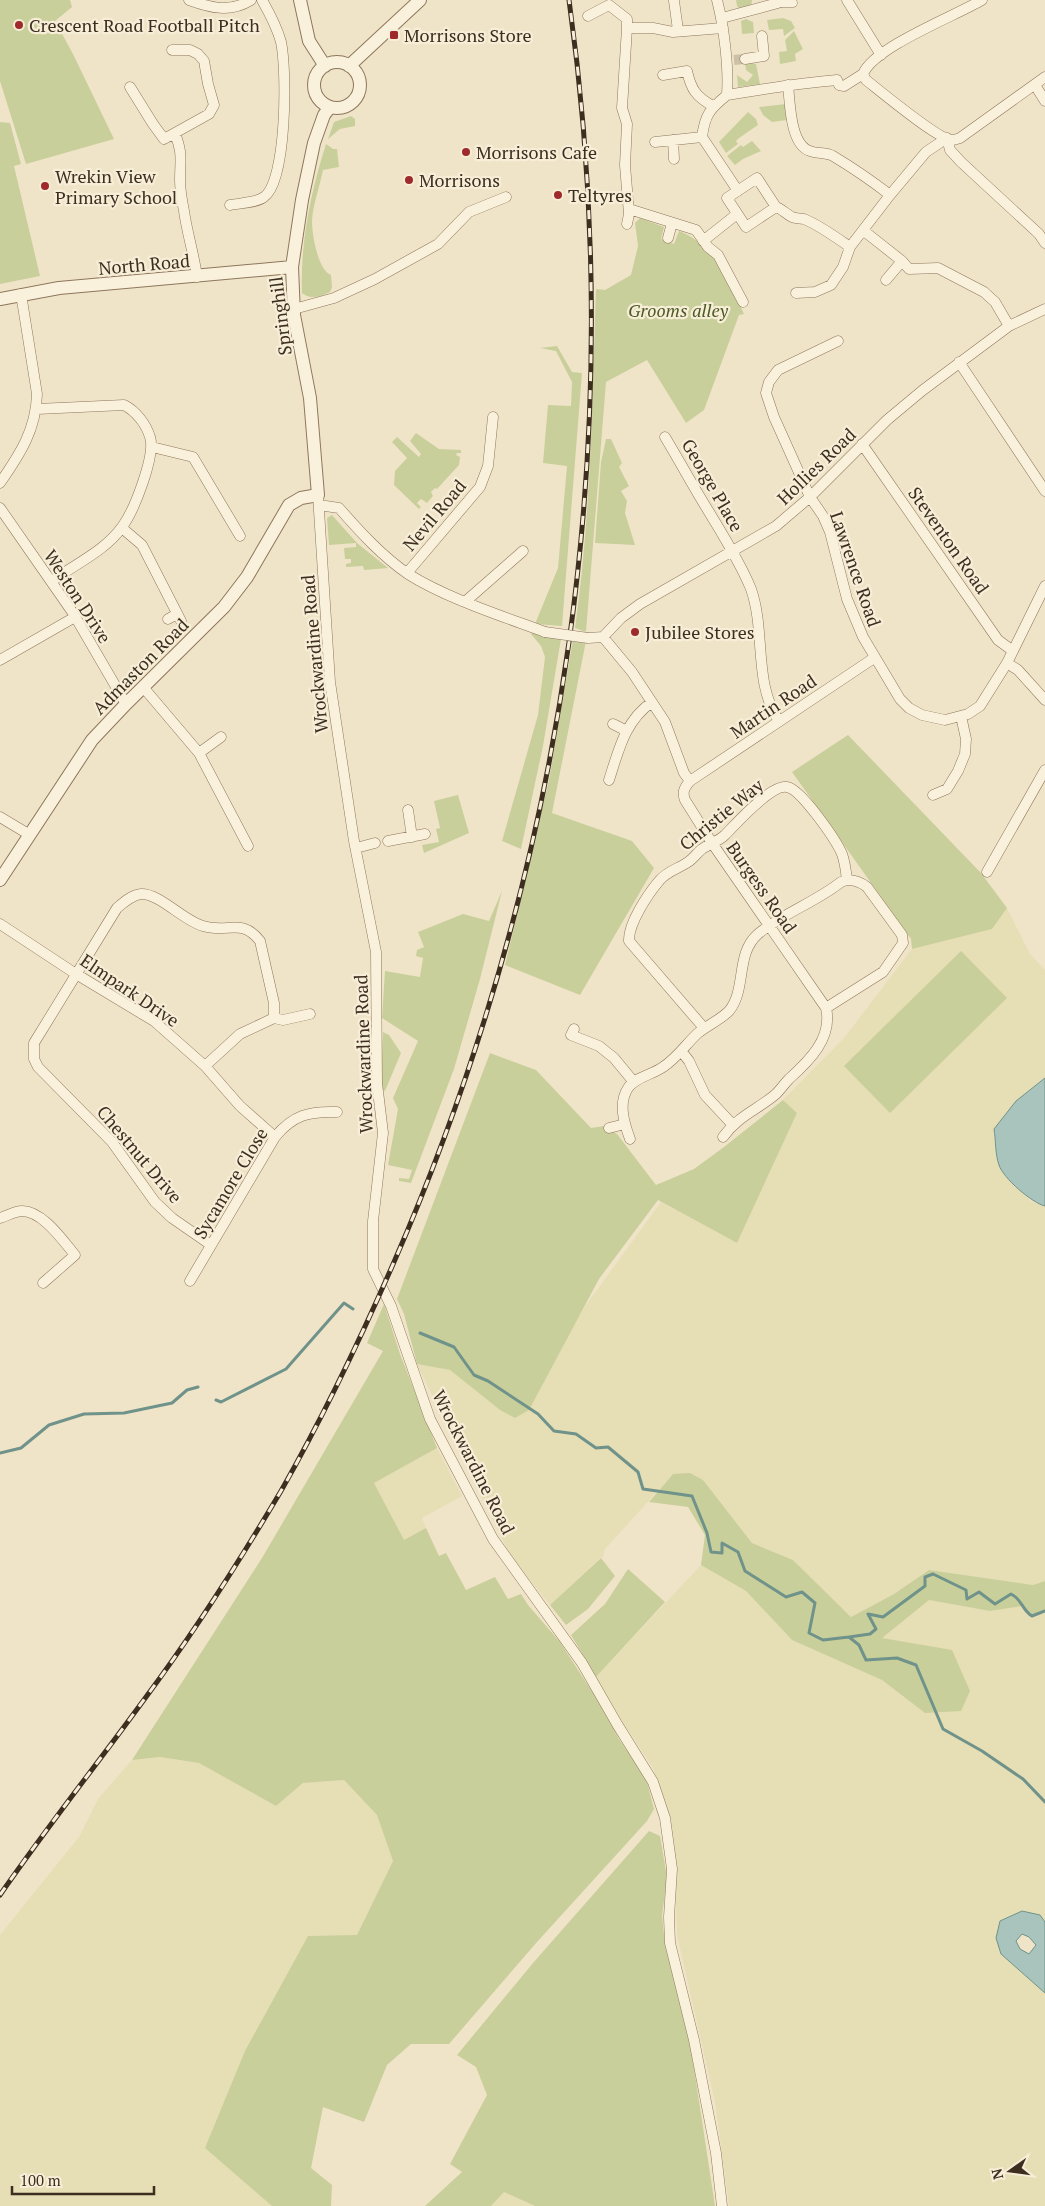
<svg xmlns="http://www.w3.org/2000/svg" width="1045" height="2206" font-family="'PT Serif',serif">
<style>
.farmland{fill:#e6deb5}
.green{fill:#c9cf9b}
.water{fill:#a9c4bc;stroke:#6f938a;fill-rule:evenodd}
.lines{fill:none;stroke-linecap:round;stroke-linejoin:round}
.stream{stroke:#6f938a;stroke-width:3}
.minor-tunnel{stroke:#ccc0a6;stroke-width:10;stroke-dasharray:10 5;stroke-linecap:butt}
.pedestrian-casing{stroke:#8d765c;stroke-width:9}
.minor-casing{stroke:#8d765c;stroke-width:11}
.tertiary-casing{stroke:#8d765c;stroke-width:14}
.pedestrian{stroke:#faf1dc;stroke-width:8}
.minor{stroke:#faf1dc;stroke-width:10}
.tertiary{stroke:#faf1dc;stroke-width:12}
.rail-casing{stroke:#3d2e20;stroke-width:5}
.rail{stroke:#f7eed8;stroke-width:3;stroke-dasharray:9;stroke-linecap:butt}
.minor-bridge-casing{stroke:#8d765c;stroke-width:11;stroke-linecap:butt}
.minor-bridge{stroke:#faf1dc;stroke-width:10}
.poi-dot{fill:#9e2a2b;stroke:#f7eed8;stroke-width:2}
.labels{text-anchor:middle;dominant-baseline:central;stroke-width:4.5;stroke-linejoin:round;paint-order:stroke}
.poi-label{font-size:18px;fill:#3d2e20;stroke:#f7eed8;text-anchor:start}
.street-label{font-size:18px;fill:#3d2e20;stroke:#f7eed8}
.park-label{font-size:18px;font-style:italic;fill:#4d5a26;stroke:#f7eed8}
</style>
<rect width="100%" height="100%" fill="#f0e4c8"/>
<path class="farmland" d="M1007,908L1030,954L1045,970V1078L1016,1101L994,1130L998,1161L1004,1175L1032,1202L1045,1206V1581L1033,1585L929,1570L894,1594L851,1617L793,1560L752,1543L703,1480L673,1474L605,1549L603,1557L600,1558L550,1605L511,1557L417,1364L450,1370L500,1410L565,1339L586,1305L661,1202L737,1243L797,1113L783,1100L844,1038L912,949L992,929Z
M437,1448L462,1496L422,1518L426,1528L404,1541L374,1483Z
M701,1565L746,1591L792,1640L882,1680L925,1713L952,1651L881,1638L929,1600L990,1611L1023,1606L1032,1616L1045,1611V1922L1040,1915L1000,1921L1030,1978L1045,1993V2206H729L715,2102L677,1935L674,1845L663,1799L653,1768L622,1721L596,1677Z
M160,1757L199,1763L276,1806L303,1783L344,1780L377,1815L393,1861L357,1935L205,2148L272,2206H0V1935L79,1837L98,1799L132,1760Z
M504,2192L535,2206H491Z"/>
<path class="green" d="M0,0H70L72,7L55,21L73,54L114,139L26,164L0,81Z
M736,0H752L751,7L740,10L737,6Z
M783,18L791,21L795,28L784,36L783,29L769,30L767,20Z
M746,19L753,22L754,33L742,34L741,21Z
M794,31L803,49L795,54L796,61L780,64L779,52L787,51L785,40Z
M745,62L756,64L760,84L738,87L737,75L747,82L753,75L746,70Z
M786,104L787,120L772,122L763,115L759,107Z
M748,112L756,119L758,125L739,138L736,141L738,144L726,153L719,142Z
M351,116L355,119V126L340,129L328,139L334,122Z
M0,122L10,123L21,164L14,166L40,276L0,284Z
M752,141L761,151L743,159L735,165L727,156L741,145L743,147Z
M326,144L333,149H337L339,167L323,170C320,186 313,204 312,221C312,235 318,270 331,275L332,287L330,292C319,297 312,300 302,293C300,243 311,191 326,144Z
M640,218L664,227L661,239L674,244L679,231C714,244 729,282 744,314L739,315L704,410L686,423L647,360L606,382L586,632L575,628C591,516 592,402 596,289L605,290L631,275L638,246L635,223Z
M557,346L572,372L582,373L562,626L535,624L558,568L567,466L543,463L548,405L571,406L572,382L556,351L540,348Z
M416,433L439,449L461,450V453H457L456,455L460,457L459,465L437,489L435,488L431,492L433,496L427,503L421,499L417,503L421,507L419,509L394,485L395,471L407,458L392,442L397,437L419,457L421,454L410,441Z
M606,439H611L622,463L619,467L629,486L621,491L627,501L625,513L635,545L595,543L601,462Z
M332,515L357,543L388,568L364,570L363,566L346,567V564L351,563V559H345L344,548L356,547V543L329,545L327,518Z
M532,632L561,639L543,746L521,849L502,841L538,715L545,657L541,646L531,634Z
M573,639L586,640L585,646L552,813L632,841L654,868L580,995L505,965L549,780Z
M848,735L981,873L1007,908L992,929L912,949L911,939L792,772Z
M458,795L469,833L424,853L422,845L439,842L436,829L440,828L434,801Z
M502,891L480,979L454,1069L411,1183L399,1181V1178L409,1179L412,1170L388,1165L398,1109L393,1098L418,1041L382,1018L385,971L420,977L423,958L416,956L417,950L424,947L418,932L463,914L489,921Z
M961,951L1007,998L890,1113L844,1066Z
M383,1032L389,1035L401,1053L385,1091L381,1088Z
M490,1053L536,1070L591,1128L604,1126L617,1134L656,1185L694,1169L724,1147L783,1100L797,1113L737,1243L658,1200L599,1279L529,1410L515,1418L500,1410L450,1370L417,1364L404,1314L397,1299Z
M384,1304L400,1354L437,1448L374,1483L404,1540L426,1528L439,1556L446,1553L466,1590L495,1577L508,1599L521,1594L528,1605L560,1642L604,1710L619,1739L646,1778L654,1809L647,1821L537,1942L449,2044H411L387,2065L364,2122L323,2107L311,2168L332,2185L331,2206H272L205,2148L245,2051L308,1936L357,1935L393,1861L377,1815L344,1780L303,1783L276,1806L199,1763L160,1757L132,1760L262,1558L383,1351L367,1343Z
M690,1473L703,1480L752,1543L793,1560L851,1617L894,1594L929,1570L1033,1585L1045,1581V1611L1032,1616L1025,1612L1022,1606L990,1611L929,1600L882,1638L952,1650L970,1691L961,1711L925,1713L882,1680L792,1640L746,1591L701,1565L705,1535L688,1507L649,1502L673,1474Z
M601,1558L615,1576L588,1609L566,1625L550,1605Z
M628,1569L665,1602L596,1677L571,1635L605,1604Z
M649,1831L660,1836L667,1877L662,1916L665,1944L690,2042L715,2206H535L504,2192L491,2206H425L462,2172L450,2164L487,2095L476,2067L457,2055L533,1963Z"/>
<path class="water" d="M1045,1078V1206C1032,1203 1003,1178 999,1165C995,1154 996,1141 994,1129L1016,1101Z
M1022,1911L1040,1915L1045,1922V1993L1001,1954L996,1938L1000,1921ZM1022,1934L1029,1937L1036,1945L1029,1954L1020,1949L1016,1941Z"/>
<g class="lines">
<path class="stream" d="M420,1333L454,1347L474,1375L488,1381L538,1414L554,1431L576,1434L596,1448L608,1447L638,1472L643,1489L692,1496L707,1533L711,1552L722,1553V1543L738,1552L745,1571L786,1597L802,1592L815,1603L809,1633L823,1640L849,1637L859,1645L866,1660L897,1658L916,1665L943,1729L982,1751L1023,1779L1045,1802
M216,1400L221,1402L286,1369L344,1303L353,1309
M0,1453L21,1448L49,1425L84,1414L124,1413L172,1403L187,1390L198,1387
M849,1637L870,1634L876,1629L868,1614L883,1617L925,1586V1577L933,1574L966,1590L967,1599L979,1592L995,1604L1011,1594C1022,1599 1022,1610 1032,1616L1045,1611"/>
<path class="minor-tunnel" d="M734,60L745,59"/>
<defs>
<path id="pedestrian" d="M778,3H793"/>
<path id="minor" d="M189,0C211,8 230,13 251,0
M717,0C724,27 729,68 727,95C710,109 705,114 702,137L738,191
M847,0L881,55
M674,1L678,30
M588,16L609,5L627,19V28
M722,18L778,3
M745,59L764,56L762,36
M863,74L866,80C880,91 939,140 952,140C955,140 957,139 960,138L1045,77
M863,74C874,47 955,16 982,0
M663,75L687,71C691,89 696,97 713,106
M788,85C790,102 790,145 810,151C817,154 826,152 833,156C853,168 872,181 890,195
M1035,85L1045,101
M130,87L153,124L164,139L209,114L214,105L208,84L204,61L198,54L190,50H172
M727,95C763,89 800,83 837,80L839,85L844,86L863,74
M175,134C183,153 180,161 180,180C180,190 182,201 184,211C187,233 194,254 197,277
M673,140L674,159
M655,142L702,137
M757,178L776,207L746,227L727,198Z
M230,205C240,203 256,203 264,197C287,181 287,70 281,42C277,27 270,14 262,0
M776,207C782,209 786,214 792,217C796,219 800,218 804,219C819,225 837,238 850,247
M629,209L696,230L708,247L718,255L743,302
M627,224L629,214L625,165L627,124L622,108L627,28H653L673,32L723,28
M864,231L902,261L909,269L938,268L984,292L995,302L1009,326
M668,238L672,223
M703,241L737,214
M886,280L902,261
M796,293L815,292L831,285L843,267L850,247L890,195L926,152L947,138L950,150L961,162L1039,234L1045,243
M294,309L334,298L375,279L438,244L469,212L506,197
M838,341L778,370L769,382L766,393L774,417L810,497L823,516L830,532L847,599L863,637L900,699L909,708L922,715L945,720L968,714L980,706L1007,663L1045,586
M959,362L1045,491
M37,409L124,405C136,411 146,424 150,437C156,455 134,511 122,527C105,551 75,564 52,581
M665,437C680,462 694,488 709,512C724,537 740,562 751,589C766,632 753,683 779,721
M862,444L998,640L1013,651
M152,447L193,457L240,536
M0,483C20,454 36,430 37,394L21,294
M318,495L330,682L354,841L376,952L377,1083L383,1133L373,1221V1269L391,1306L430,1419L493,1539L582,1663L617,1724L653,1782L665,1818L672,1869L669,1917L670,1943L694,2040L716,2153L722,2206
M319,505L339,508C360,532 382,556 408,574C446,598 502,616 545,632
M0,508L73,613L126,704
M122,528L142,545L181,621
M407,573L480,487L488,466L493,417
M466,601L523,551
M168,619L177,614
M603,637L632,672L665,722L684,773L690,781
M588,638L603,637L621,618L640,604L776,526L810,497L887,420L923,390L1009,326L1045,309
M0,660L75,617
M1007,663L1018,670L1045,700
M143,687L199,753L248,846
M613,724L625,730
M199,753L221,737
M609,780C619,749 625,721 652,702
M933,795L947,789L958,771L965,754L966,739L961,716
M408,810L412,837
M0,817L30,835
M388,841L425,834
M356,848L375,843
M987,872L1045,770
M0,924L76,974L154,1021L205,1066L240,1106L275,1137
M274,1018L283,1020L310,1014
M704,1028L629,941C628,924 648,894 659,881C667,871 678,869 688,862C693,859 697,853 702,849C709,844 719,841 725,835C736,824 771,784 787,787C801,789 836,840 842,854C845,862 846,871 847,880
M574,1029L571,1035L599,1046L614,1058L633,1081
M682,1052L689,1061L705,1095L732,1124
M205,1066L240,1034L274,1018V1003L260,941C241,917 228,934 203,926C184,921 159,893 141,894C132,895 124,902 117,908L34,1043V1059L38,1067L112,1142L155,1202L172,1218L211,1245
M609,1128L625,1124
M723,1137C738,1116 757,1110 776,1094C781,1089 784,1084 789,1079C809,1061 833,1038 826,1008L712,843L685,800C682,792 684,788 690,781L874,658
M630,1139C624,1123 618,1103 628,1088C635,1077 652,1075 663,1067C677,1058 686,1044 698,1033C708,1025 720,1020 729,1011C747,989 735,954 758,934C783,913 816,902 841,882C851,878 859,881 867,887L902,935L903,943L883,972L826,1008
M0,1218C7,1216 15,1211 22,1211C43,1211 63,1241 75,1255L43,1283
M190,1281L275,1137C293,1115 309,1111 337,1112"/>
<path id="tertiary" d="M300,0L309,41L325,66
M314 85a23 23 0 1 1 46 0a23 23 0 1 1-46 0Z
M349,66L420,0
M0,299L59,288L292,267
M0,880L92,740L126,704L224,607L247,577L289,505L301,498L318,495L310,398L294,315L292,267L302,200L314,143L324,115L330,107"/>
</defs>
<use href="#pedestrian" class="pedestrian-casing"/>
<use href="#minor" class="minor-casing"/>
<use href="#tertiary" class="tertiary-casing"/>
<use href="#pedestrian" class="pedestrian"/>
<use href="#minor" class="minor"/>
<use href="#tertiary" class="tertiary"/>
<defs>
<path id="rail" d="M0,1895C47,1827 98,1763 146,1697C195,1631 239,1562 281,1491C323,1417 360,1340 394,1262C567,866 629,428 569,0"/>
</defs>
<use href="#rail" class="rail-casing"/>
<use href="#rail" class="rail"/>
<defs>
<path id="minor-bridge" d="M545,632L588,638"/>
</defs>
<use href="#minor-bridge" class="minor-bridge-casing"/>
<use href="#minor-bridge" class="minor-bridge"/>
</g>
<g class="poi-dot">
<circle cx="19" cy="25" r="5"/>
<rect x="389" y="30" width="10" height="10" rx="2.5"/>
<circle cx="466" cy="152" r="5"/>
<circle cx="409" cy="180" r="5"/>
<circle cx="45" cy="186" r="5"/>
<circle cx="558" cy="195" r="5"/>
<circle cx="635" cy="632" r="5"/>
</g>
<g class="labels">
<g class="poi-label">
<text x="29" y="25">Crescent Road Football Pitch</text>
<text x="404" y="35">Morrisons Store</text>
<text x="476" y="152">Morrisons Cafe</text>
<text x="55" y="176">Wrekin View<tspan x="55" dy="21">Primary School</tspan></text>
<text x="419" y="180">Morrisons</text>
<text x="568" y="195">Teltyres</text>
<text x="645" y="632">Jubilee Stores</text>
</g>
<g class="street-label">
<text transform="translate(144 264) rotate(-5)">North Road</text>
<text transform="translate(280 316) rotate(-97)">Springhill</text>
<text transform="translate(816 466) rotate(-44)">Hollies Road</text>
<text transform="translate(713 485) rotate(60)">George Place</text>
<text transform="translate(434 515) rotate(-50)">Nevil Road</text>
<text transform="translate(949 540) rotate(55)">Steventon Road</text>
<text transform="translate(856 569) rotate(71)">Lawrence Road</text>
<text transform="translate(78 596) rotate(57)">Weston Drive</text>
<text transform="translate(314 654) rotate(-95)">Wrockwardine Road</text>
<text transform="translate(140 666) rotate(-45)">Admaston Road</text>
<text transform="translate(773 706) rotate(-34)">Martin Road</text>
<text transform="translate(721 814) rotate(-39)">Christie Way</text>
<text transform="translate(762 887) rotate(55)">Burgess Road</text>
<text transform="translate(130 990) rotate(34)">Elmpark Drive</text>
<text transform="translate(363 1054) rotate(-92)">Wrockwardine Road</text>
<text transform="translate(140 1154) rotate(50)">Chestnut Drive</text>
<text transform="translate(230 1183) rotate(-59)">Sycamore Close</text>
<text transform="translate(474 1462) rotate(63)">Wrockwardine Road</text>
</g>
<g class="park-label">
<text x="678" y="310">Grooms alley</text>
</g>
</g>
<g transform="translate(1010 2171) rotate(256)" stroke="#f7eed8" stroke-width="4" paint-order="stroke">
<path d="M0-4L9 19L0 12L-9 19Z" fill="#3d2e20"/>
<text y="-8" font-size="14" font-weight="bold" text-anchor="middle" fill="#3d2e20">N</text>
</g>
<path d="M12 2186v8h142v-8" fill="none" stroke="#3d2e20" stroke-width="2.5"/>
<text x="20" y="2186" font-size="15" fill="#3d2e20" stroke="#f7eed8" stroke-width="4" paint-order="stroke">100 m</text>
</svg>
